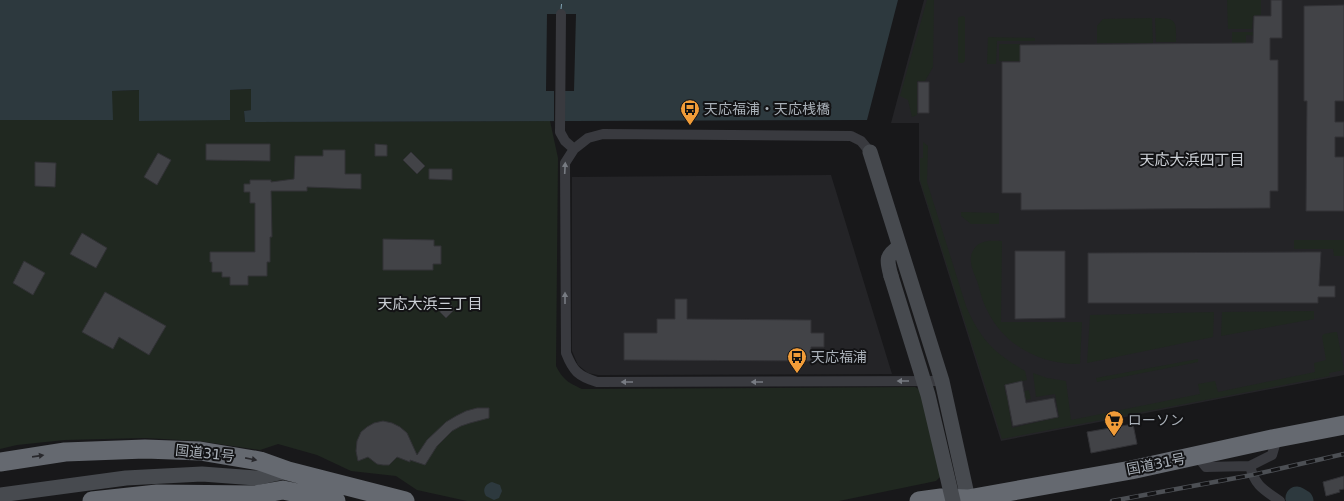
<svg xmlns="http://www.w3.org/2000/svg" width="1344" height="501" font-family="'DejaVu Sans','Noto Sans JP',sans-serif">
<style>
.built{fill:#242427}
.green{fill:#202820}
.water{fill:#2d393e}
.pier{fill:#18181a}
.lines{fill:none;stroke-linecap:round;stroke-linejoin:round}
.river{stroke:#2d393e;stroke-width:23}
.ferry{stroke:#81a3b4;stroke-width:1;stroke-dasharray:5 4;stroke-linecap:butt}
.building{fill:#424347;stroke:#323236}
.street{stroke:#393a3f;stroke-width:10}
.secondary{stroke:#474a4f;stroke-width:15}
.highway{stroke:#656970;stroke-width:19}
.rail-casing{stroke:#4c4f54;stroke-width:4.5}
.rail{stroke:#131315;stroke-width:3;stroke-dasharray:9;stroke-linecap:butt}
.secondary-bridge{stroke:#474a4f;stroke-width:15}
.oneway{fill:#777b82}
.oneway2{fill:#28282c}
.labels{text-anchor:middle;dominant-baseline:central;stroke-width:4;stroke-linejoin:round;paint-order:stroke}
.poi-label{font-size:14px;fill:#aab1b9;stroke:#131315;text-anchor:start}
.street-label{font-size:14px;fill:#aab1b9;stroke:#131315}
.neighbourhood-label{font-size:15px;fill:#cbcfd5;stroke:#131315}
</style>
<rect width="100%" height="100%" fill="#18181a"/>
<path class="built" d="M924,0H1344V375L1001,441L919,180V123H891Z
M831,175L892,374L598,375L588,373L578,365L572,351V177Z"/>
<path class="green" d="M927,0H934L933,67L925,81H917V115L912,117L908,100L900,96Z
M1227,0H1261V15L1253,16L1252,29H1228Z
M963,16L965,17V61L963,63H959L958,61V18L959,17Z
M1152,18L1153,43H1097V26L1103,19Z
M1155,18C1178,18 1176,22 1176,42H1156Z
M1232,32H1261L1262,36L1246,35V43H1232Z
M988,37L1035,38V41H997L996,64H987Z
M999,44H1020V61H999Z
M251,89V110L244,111L245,122L550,121L558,158L556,366C563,380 569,383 582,389L915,387L924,392L943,474L936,481L839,501H467L417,490L396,476L351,471L317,455L278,444L260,450L199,441L145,438L65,440L17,445L0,449V120H112V91L139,90V121L230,119V90Z
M923,142L928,146L927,182L966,306C980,339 994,353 1025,371L1027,380L1004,385L1006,395L1029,390L1031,399L1008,403L1012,428L1059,417L1055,394L1036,397L1033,373L1047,378L1066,381L1071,420L1200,394L1198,384L1215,381L1218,392L1315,372L1314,363L1326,360L1322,336L1324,334L1335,332H1337L1344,370L1329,373L1330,376L1002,439L920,180V158H923Z
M961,212L999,213V224H971L961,216Z
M1294,240H1344V256H1334L1333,249H1294Z
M1002,241L1001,322H1082L1080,364C1042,365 1004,346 987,310C982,301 980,290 977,281C973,271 967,259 974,249C981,239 992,241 1002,241Z
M1314,311V319L1221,336L1222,312Z
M1214,312L1213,337L1087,363L1090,315Z
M1198,359V362L1097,382L1096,378Z"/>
<path class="water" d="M0,0H898L867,120L245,122L244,111L251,110V89L230,90V120L139,121V90L112,91L113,120H0Z
M492,482L500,485L502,491L499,498L494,500L486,496C482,490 485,484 492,482Z"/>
<path class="pier" d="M547,14H576L574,91H565V121H554V91H546Z"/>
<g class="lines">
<path class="river" d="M1297,498L1302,501"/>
<path class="ferry" d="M561,9L562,0"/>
</g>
<path class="building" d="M1271,0H1282V38H1270V60H1278V191H1270V208L1021,210V193H1002V62H1020V45L1253,43L1254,16H1271Z
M1344,5V101H1335V122H1344V137H1335V157H1344V211H1306L1307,101H1304V6Z
M918,82H929V113H918Z
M206,144H270V161L206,160Z
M375,144L387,145V156H375Z
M323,150H345V174H361V189L307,187V191H271L272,237H270V262H267V276H248V285H230V277H222V272H212V262H210V252H255V203H250V192H244V184H250V180H271V182L294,179L295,156H323Z
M411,152L425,166L417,174L403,160Z
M158,153L171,160L157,185L144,177Z
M35,162L56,163L55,187L35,186Z
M429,169H452V180L429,179Z
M82,233L107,248L96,268L70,254Z
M383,239L434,240V246H441V264H433V270H383Z
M1015,251H1065V318L1015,319Z
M1307,252H1321L1319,286H1335V297H1318V303H1088V253Z
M24,261L45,273L33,295L13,283Z
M105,292L166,326L149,355L119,337L113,349L82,332Z
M675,299H687V319L811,320V333H824V347H811V361L624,360V333H657V319H675Z
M446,300L453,307V311L446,318L440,312V307Z
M1022,381L1026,403L1054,398L1058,417L1013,426L1005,385Z
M477,408H489V418L470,423L461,426L452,431L437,446L425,465L410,460V462L397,457L389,465H383L377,464L368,457L358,461L356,451L357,441L361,432L367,427L374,423L383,421L392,423L400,427L407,433L417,455L427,440L446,422L456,416L466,411Z
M1133,424L1137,444L1091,453L1087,432Z
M1344,476V489L1339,490L1340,492L1326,496L1323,482Z"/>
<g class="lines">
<path class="street" d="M561,14L560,132L565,141L574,149
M870,152L861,141L851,136L603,134L588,138L574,149L565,163L566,353C573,371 578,376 597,382L942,381
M1197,456L1206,467L1250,466L1272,455L1277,438
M1250,466C1255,486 1264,490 1280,501"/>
<path class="secondary" d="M870,152L942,381L968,499
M891,276C887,261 885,256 899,247
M0,495L126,478L202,474L256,478L288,471"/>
<path class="highway" d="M0,462L65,452L145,449L200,451L260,461L288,471L405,501
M92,501L157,494L255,495L283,490L336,501
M919,501L941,498L968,499
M962,501L968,499L1131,470L1277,438L1344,425"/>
<defs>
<path id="rail" d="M1112,501L1252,475L1344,454"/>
</defs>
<use href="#rail" class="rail-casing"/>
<use href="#rail" class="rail"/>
<path class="secondary-bridge" d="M891,276L928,395L953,501"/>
</g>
<defs><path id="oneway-solid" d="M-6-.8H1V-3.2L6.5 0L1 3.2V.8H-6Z"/></defs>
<g class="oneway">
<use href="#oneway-solid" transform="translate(565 168) rotate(-87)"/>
<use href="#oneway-solid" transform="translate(565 298) rotate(-90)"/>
<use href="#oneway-solid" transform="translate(903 381) rotate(180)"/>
<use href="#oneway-solid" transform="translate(627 382) rotate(180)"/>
<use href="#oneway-solid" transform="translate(757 382) rotate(180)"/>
</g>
<g class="oneway2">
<use href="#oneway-solid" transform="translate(38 456) rotate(-8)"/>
<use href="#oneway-solid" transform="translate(251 459) rotate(11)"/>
</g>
<defs>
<symbol id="bus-pin" viewBox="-11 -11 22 30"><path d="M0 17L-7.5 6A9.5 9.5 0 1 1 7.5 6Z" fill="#f19c38" stroke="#131315"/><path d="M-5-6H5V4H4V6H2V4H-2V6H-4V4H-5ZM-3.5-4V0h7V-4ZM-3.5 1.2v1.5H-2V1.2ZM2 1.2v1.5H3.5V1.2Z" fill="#111"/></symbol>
<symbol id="supermarket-pin" viewBox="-11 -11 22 30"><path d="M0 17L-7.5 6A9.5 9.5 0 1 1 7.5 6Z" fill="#f19c38" stroke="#131315"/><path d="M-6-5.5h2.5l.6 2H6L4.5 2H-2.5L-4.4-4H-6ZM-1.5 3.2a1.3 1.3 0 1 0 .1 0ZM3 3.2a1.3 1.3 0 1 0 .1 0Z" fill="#111"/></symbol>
</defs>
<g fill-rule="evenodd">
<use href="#bus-pin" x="679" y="98" width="22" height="30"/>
<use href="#bus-pin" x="786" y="346" width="22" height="30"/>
<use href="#supermarket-pin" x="1103" y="409" width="22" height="30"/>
</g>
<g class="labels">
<g class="poi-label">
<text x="704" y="109">天応福浦・天応桟橋</text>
<text x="811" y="357">天応福浦</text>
<text x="1128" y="420">ローソン</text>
</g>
<g class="street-label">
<text transform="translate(205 453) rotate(6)">国道31号</text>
<text transform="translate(1156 464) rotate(-11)">国道31号</text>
</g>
<g class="neighbourhood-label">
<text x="1192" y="160">天応大浜四丁目</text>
<text x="430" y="304">天応大浜三丁目</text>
</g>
</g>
</svg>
